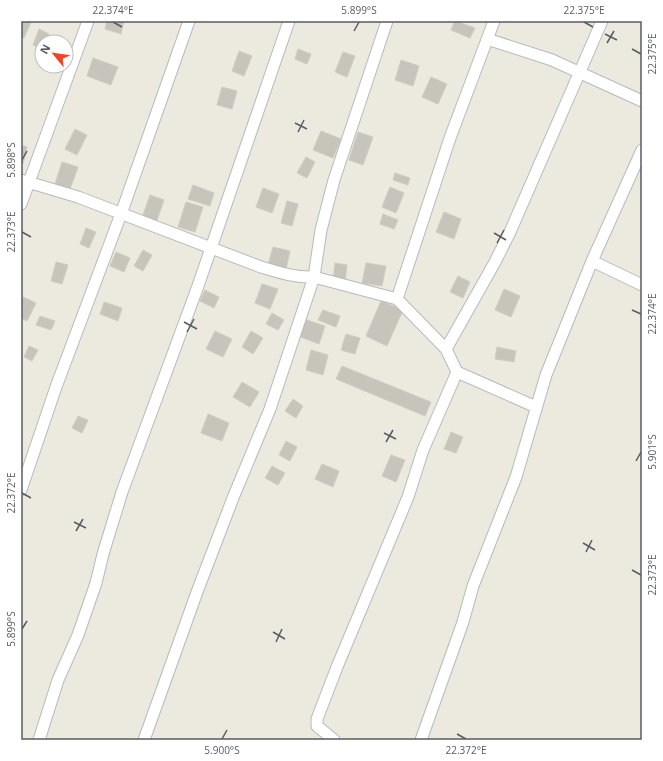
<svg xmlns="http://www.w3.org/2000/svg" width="663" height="761" font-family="'Open Sans',sans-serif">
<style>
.building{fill:#c7c4bc;stroke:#d0ccbd}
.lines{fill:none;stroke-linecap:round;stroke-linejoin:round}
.minor-casing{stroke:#b7b9bf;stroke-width:13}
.minor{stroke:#fff;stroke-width:11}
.ticks{fill:none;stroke:#585b61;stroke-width:1.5}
.neatline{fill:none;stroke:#585b61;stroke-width:1.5}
.ticks-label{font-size:10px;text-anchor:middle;fill:#585b61}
</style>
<rect width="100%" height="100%" fill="#eceadf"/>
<path class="building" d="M21,21L31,22L24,38L21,37Z
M107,21H124L121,34L105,29Z
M455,21L475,28L470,38L451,30Z
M39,29L49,34L46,42H42V49L33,45Z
M298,49L311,54L307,64L295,59Z
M239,51L252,56L244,76L232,71Z
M343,52L355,56L347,77L335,72Z
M93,58L118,67L111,85L87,76Z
M401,60L419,66L413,86L395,80Z
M431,77L447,84L438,104L422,97Z
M222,87L237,91L232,109L217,105Z
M75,129L87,135L77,155L65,149Z
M321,131L341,139L333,158L313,150Z
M358,132L373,137L363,165L349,160Z
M21,145L27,147L23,164L21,163Z
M306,157L315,162L307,178L297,173Z
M62,162L78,167L70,189L55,184Z
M395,173L410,178L408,185L393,180Z
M193,185L214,193L210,206L188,199Z
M390,187L404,193L396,213L382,207Z
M263,188L279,194L272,213L256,207Z
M150,195L164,200L156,223L142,218Z
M287,201L298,204L292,226L281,223Z
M186,202L203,207L195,232L178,227Z
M444,212L461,219L454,239L436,232Z
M383,214L398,220L394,229L380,224Z
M86,228L96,232L89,248L80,244Z
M273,247L290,251L286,269L268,265Z
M143,250L152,255L143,271L134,266Z
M116,252L130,258L124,272L110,266Z
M56,262L68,265L62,284L51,281Z
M335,263L347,265L345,282L333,281Z
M366,263L386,266L382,286L362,283Z
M458,276L470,282L463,298L450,292Z
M262,284L278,289L270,309L255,303Z
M504,289L520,296L511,317L495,310Z
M205,290L219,297L214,308L200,301Z
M23,297L36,303L27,321L21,318V300Z
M381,301L403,310L387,346L366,336Z
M104,302L122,308L118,321L100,314Z
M323,310L340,316L336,327L318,320Z
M272,313L284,320L278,330L266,324Z
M40,316L55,321L51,330L36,325Z
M304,319L325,326L319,344L298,336Z
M215,331L232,339L223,357L206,349Z
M251,331L263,338L253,354L242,347Z
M346,334L360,338L355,354L341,350Z
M29,346L38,350L32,361L24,357Z
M497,347L516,351L514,362L495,359Z
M311,350L328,355L323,375L306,370Z
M342,366L431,402L425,416L336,379Z
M242,382L259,392L250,407L233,397Z
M293,399L303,406L296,418L285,411Z
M208,414L229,423L222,441L201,433Z
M78,416L88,420L82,433L72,428Z
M451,432L463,437L456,453L444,449Z
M286,441L297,447L290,461L279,455Z
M391,455L405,460L396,482L382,476Z
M322,464L339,471L333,487L315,479Z
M272,466L285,473L278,485L265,478Z"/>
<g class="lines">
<defs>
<path id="minor" d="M487,39L552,60L642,101
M21,180L78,197L261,267C278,272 295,278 314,277L397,299L446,349L457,372L423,450L408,497L337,667L317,719V726L334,740
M21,204L88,21
M592,261L642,285
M397,299L450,138L494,21
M446,349L495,262L510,232L602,21
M457,372L536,407
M21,490L56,387L121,214L189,21
M39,740L58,680L78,635L96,583L103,554L122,492L198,286L289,21
M144,740L197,592L233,498L270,409L314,277L321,230L334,180L387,21
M421,740L463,622L473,586L516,477L546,375L592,261L642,150"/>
</defs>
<use href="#minor" class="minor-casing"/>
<use href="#minor" class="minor"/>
</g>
<path class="ticks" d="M113,22L122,27M584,22L593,27M354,31L359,22M605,34L617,40M607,43L614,31M632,49L641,54M295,123L307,129M298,132L304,120M22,160L27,151M22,232L31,237M494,233L506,240M497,243L504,230M632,310L641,314M184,322L197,329M187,332L194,319M384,433L396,439M386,442L393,430M636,461L641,452M22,493L31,498M74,522L86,528M76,531L83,519M583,543L595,550M586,552L592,540M632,570L641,575M22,629L27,621M273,632L285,639M276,642L282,629M457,734L466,739M222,739L227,730"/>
<rect width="663" height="761" fill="none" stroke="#ffffff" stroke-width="44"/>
<g transform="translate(54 54) rotate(299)"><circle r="19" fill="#ffffff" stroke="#bcbdc0"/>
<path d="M0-3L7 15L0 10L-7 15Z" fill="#ed4724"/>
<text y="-6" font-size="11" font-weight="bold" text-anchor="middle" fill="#585b61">N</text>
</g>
<rect x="22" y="22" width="619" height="717" class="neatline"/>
<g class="ticks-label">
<text x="113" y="14">22.374°E</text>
<text x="359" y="14">5.899°S</text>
<text x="584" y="14">22.375°E</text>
<text transform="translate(652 54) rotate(-90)" y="4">22.375°E</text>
<text transform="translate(11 160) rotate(-90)" y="4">5.898°S</text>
<text transform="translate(11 232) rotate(-90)" y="4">22.373°E</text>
<text transform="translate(652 314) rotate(-90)" y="4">22.374°E</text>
<text transform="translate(652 452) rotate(-90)" y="4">5.901°S</text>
<text transform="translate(11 493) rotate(-90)" y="4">22.372°E</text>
<text transform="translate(652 575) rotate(-90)" y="4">22.373°E</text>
<text transform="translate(11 629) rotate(-90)" y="4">5.899°S</text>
<text x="222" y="754">5.900°S</text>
<text x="466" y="754">22.372°E</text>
</g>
</svg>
